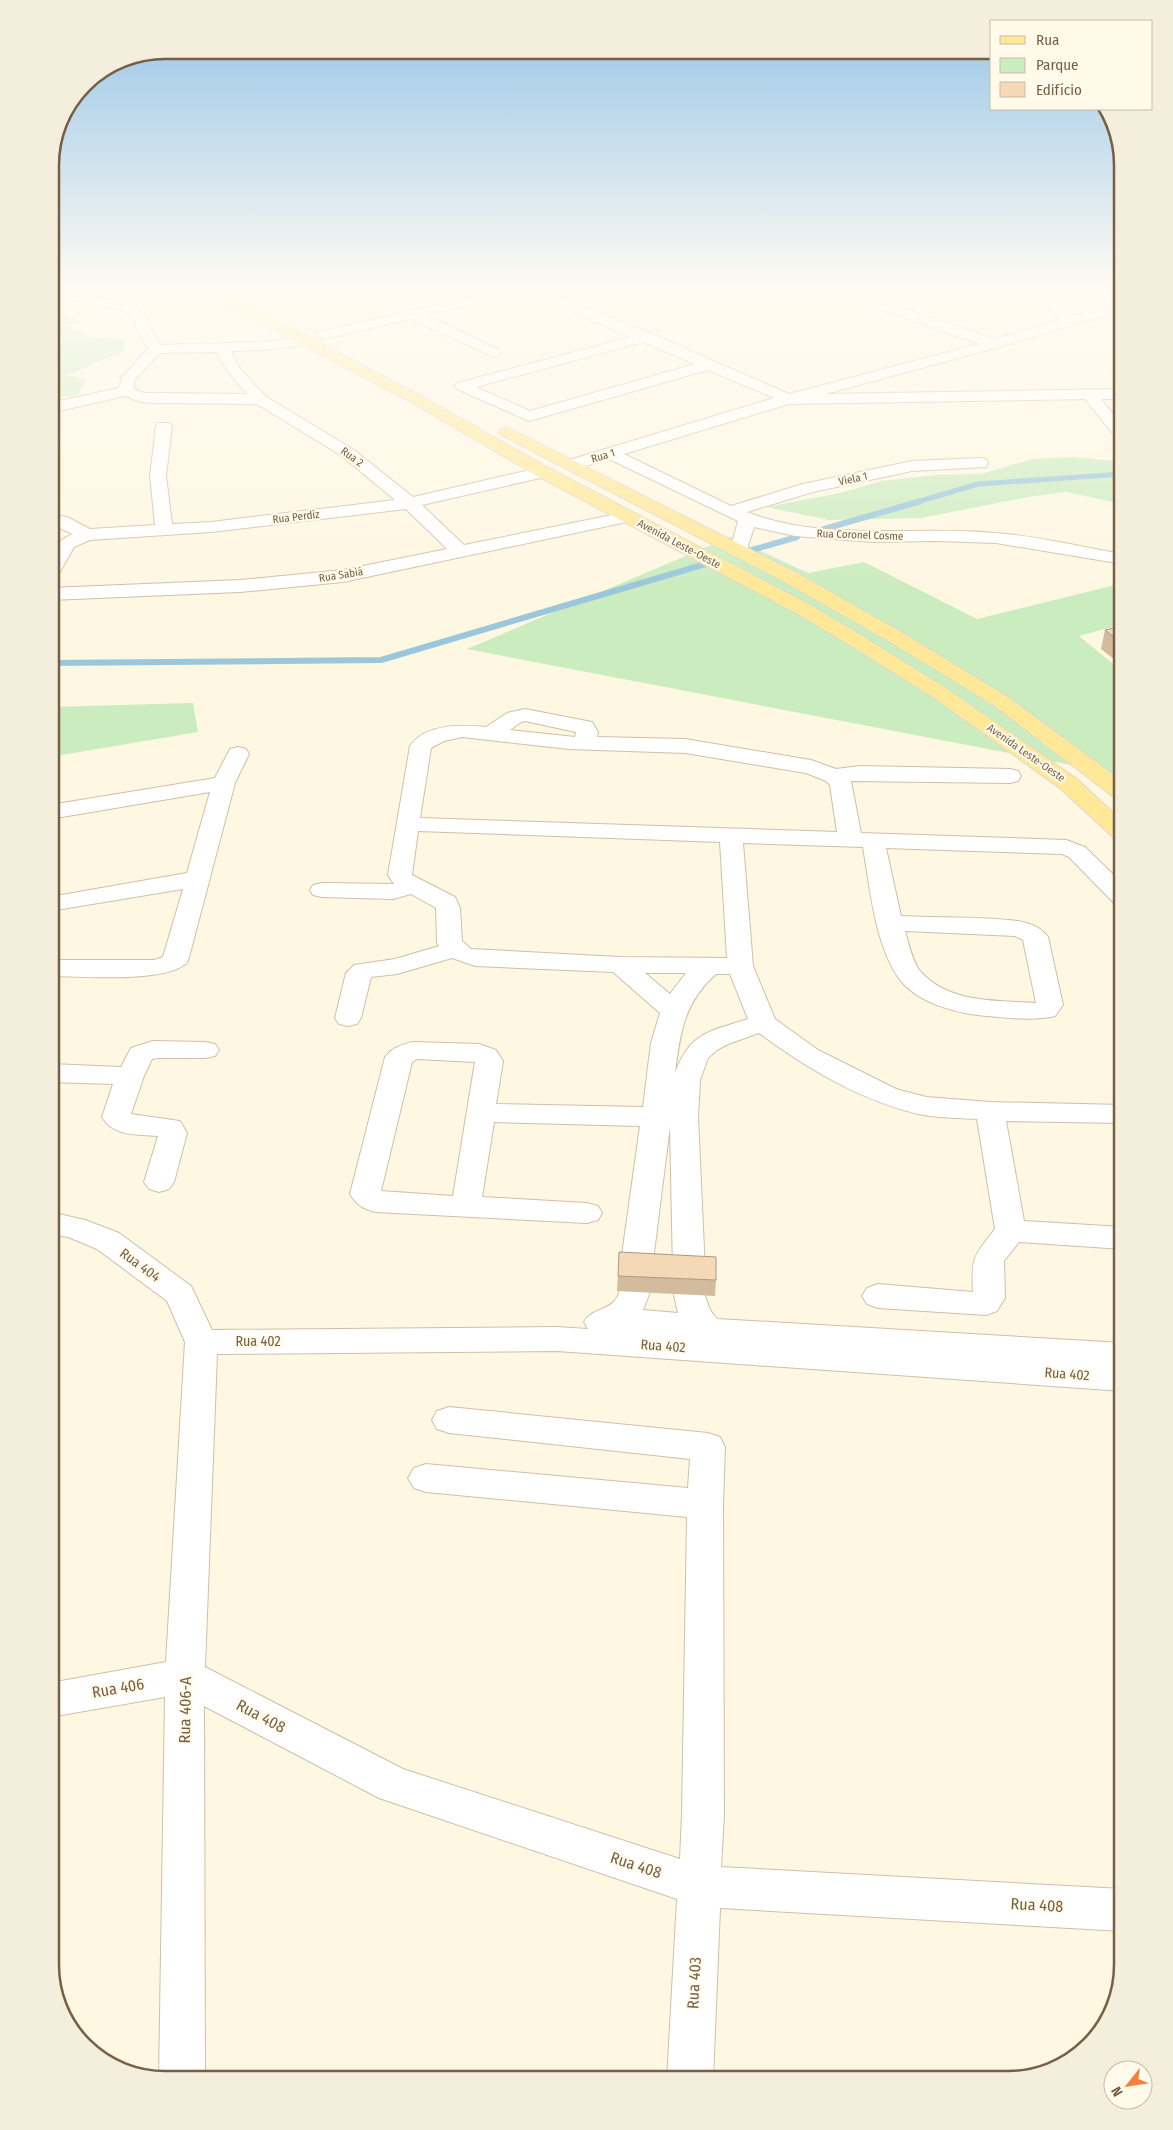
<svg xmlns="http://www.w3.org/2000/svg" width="1173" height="2130" font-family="'Fira Sans Condensed',sans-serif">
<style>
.green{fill:#cbecbf}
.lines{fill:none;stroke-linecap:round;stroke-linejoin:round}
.stream-far1{stroke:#9ac7db;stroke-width:5}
.stream{stroke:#9ac7db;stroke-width:6}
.minor-casing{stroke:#d0bfa8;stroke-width:2}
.major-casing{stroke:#ded9d3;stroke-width:2}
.minor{fill:#fff;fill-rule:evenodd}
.major{fill:#ffe898;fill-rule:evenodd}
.wall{fill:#d3bb9d}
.building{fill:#f5d9b7;stroke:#ac9880}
.labels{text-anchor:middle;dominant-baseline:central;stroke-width:4.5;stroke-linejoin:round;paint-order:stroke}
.far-street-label{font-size:11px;fill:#775f46;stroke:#fffaea}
.street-label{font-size:14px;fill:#775f46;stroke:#fffaea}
.near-street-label{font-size:16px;fill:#775f46;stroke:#fffaea}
.rim{fill:none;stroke:#775f46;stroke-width:2.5}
</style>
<rect width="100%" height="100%" fill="#fef7e2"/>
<path class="green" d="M58,312L85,322L67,325L88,337L123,339L125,351L67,375L87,379L78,395L50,398V313Z
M1075,457L1123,462V504L1066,492L1034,496L921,518L829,520L766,507L840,493L882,481L937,475L981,474L1033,459Z
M730,537L808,573L864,562L977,619L1123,583V624L1079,636L1123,672V775L467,649Z
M193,703L198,732L50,757V707Z"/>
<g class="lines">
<path class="stream-far1" d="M917,502L978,484L1123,474"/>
<path class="stream" d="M824,529L921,501
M752,550L797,537
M50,663L381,660L709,563"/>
<defs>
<path id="minor" d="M50,292H74L134,305L149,319L150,328L160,345L263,342L307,337L312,338L314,341L312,344L307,345L263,350L231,351L239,367L265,396L354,450L413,497L543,467L549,468L551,472L549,476L422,505L464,545L627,512L633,513L636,517L633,521L627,522L343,582L240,592L50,600V588L240,580L343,570L447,549L406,509L211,532L90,540L74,547L57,577L50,579C50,556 49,544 73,534L50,524V514L67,517L90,529L155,525L150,476L156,426L158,423H170L172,426L166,476L172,524L211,522L395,500L342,456L257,404L154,403L141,402L125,396L50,413V403L119,388L122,377L148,349L136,328L135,320L124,311L51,295ZM216,352L228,372L247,394L154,393H144L134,389V381L159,353Z
M492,292H516L514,295L426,315L499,350L501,353L499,356L494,357L411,319L323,339L318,338L316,335L318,332L323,331Z
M531,292H549L652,334L789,394L979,344L839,295L837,292H856L994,339L1061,320L1031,292H1046L1074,316L1123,302V310L999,347L825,394L1123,389V399H1101L1123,426V441L1117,439L1085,399L789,404L624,454L731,506L803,484L912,461L980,458L986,459L988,463L986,467L912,471L813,492L747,512C825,543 914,525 995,533C1038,536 1081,547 1123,554V564L996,543L936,541L873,542L795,536L754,527L745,555L739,556L733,555L730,551L738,521L609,459L572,470L566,469L564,465L566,461L774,398L708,370L529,421L457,389L454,386L457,383L631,337L533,295ZM643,342L695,364L530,411L476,387Z
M525,709L592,722L598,732L597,737L685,739L811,760L836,769L860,766L1010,769L1018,771L1021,776L1018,781L1010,783L851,781L861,833L1066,840L1085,847L1123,884V905L1114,903L1069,857L1062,854L886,848L901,916C939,918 979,916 1018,921C1029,923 1041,927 1048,937L1063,1005L1055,1016C1034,1021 1010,1018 987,1016C959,1014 920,1004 901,981C875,948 870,887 863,847L743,843L753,966L775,1019L818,1050L896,1089L926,1097L990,1102L1123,1105V1123L1006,1121L1024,1221L1123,1227V1249L1019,1242L1004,1261L1005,1298L997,1311L986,1315L878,1308L867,1304L862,1296L867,1288L878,1284L973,1292C971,1257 974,1256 995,1229L977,1119C960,1118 941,1118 923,1115C863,1102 808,1069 759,1033L728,1044L717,1050L708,1058L700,1080L698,1117L705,1271L700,1279L689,1282L678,1279L673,1271L670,1126L652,1269L647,1277L636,1280L625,1277L620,1269L640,1126L494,1122L482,1197L587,1203L598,1206L602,1213L598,1220L587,1223L375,1212C363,1209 356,1204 350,1194L385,1057C392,1048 402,1044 413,1042L479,1044L496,1050L503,1061L496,1104L643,1107L651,1043L660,1013L613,972L475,966L452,958L397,974L371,977L361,1018L357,1024L348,1026L339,1024L335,1018L346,973L354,965L395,959L439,946L437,943L436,908L411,894L393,899L322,897L313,895L310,890L313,885L322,883L394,884L388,875L410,746C426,723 462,725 486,727L507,713ZM525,721L576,732L575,737L510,730L521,722ZM462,737L569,749L685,753L806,773L826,781L830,785L837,832L420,818L431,748L444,741ZM418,831L720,842L727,958L620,957L471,949L462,941L460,908L455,897L412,875ZM905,931L1015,936L1023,940L1036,1003C997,1000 949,1004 920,971C912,961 909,944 905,931ZM645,973H686L670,994ZM716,974H730L748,1019C709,1032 691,1031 675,1073C680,1033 684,1002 716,974ZM417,1059L475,1062L453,1196L381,1191L412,1062Z
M238,747L246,749L249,754L235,783L188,961C172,984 78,976 50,976V960H154L163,957L183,889L50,911V897L187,873L210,792L50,819V805L215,778L230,749Z
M153,1041L205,1042L215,1044L219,1050L215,1056L205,1058H157L152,1059L144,1076L131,1114L180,1121L187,1133L174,1182L169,1189L159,1192L149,1189L144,1182L158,1136C137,1134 114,1137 102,1117L113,1084L50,1082V1064L121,1067L131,1048Z
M50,1212L85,1220L119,1233L191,1286L212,1330L557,1327L588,1329L584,1322C592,1308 608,1311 616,1299C619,1295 620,1288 623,1284L634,1281L645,1284L650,1292L643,1310L678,1313L674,1295L679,1287L690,1284L701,1287C708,1299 707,1311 718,1319L1123,1343V1391L557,1351L217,1354L205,1667L403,1769L680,1859L682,1814L687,1517L426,1492L414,1488L408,1478L414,1468L426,1464L688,1488L690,1459L449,1433L437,1429L432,1420L437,1411L449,1407L708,1433L720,1437L725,1447L723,1504L724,1814L721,1867L1123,1889V1931L720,1908L713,2080H667L677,1899L379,1798L204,1706L205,2080H159L165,1697L50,1717V1683L166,1662L185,1342L167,1301L97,1249L68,1237L50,1234Z"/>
<path id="major" d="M205,292H222L423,397L549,468L810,605L854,631L947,689L1077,779L1123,822V841L1115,839L1061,789L933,697L840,639L796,613L537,476L413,403L207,295Z
M507,427L797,573L906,635L1009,698L1123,782V800L1115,798L995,706L892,643L783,581L501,435L499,432L501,429Z"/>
</defs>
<use href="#minor" class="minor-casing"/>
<use href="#major" class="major-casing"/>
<use href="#minor" class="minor"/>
<use href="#major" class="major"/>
</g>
<path class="wall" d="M1123,626V666L1101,649L1105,630Z
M618,1276L716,1280L715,1296L617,1291Z"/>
<path class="building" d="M1123,626V644L1105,630Z
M619,1252L716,1257V1280L618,1276Z"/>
<linearGradient id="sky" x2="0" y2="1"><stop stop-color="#93c3e8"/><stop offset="0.49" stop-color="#fffbf2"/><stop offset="1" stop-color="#fffbf2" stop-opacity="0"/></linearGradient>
<rect width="1173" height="590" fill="url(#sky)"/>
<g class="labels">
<g class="far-street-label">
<text transform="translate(603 456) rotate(-17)">Rua 1</text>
<text transform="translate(352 457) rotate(36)">Rua 2</text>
<text transform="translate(853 479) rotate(-12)">Viela 1</text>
<text transform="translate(296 517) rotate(-7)">Rua Perdiz</text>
<text transform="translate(860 535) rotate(2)">Rua Coronel Cosme</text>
<text transform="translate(679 544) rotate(28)">Avenida Leste-Oeste</text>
<text transform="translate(341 575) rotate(-9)">Rua Sabiá</text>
<text transform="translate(1026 753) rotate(35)">Avenida Leste-Oeste</text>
</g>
<g class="street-label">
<text transform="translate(140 1265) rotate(36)">Rua 404</text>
<text x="258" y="1341">Rua 402</text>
<text transform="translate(663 1346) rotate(4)">Rua 402</text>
<text transform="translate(1067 1374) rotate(4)">Rua 402</text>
</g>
<g class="near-street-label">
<text transform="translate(118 1688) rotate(-10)">Rua 406</text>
<text transform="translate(185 1710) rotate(-89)">Rua 406-A</text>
<text transform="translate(261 1716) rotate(28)">Rua 408</text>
<text transform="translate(636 1865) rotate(18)">Rua 408</text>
<text transform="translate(1037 1905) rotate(3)">Rua 408</text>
<text transform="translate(694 1983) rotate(-87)">Rua 403</text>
</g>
</g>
<path d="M0 0H1173V2130H0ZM165 59H1008A106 106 0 0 1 1114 165V1965A106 106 0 0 1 1008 2071H165A106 106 0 0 1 59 1965V165A106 106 0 0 1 165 59Z" fill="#f4eedd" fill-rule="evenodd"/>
<path class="rim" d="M165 59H1008A106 106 0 0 1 1114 165V1965A106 106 0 0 1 1008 2071H165A106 106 0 0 1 59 1965V165A106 106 0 0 1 165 59Z"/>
<rect x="990" y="20" width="162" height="90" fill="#fffaea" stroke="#c9bca8"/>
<rect x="1000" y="36" width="25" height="8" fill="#ffe898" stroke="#c9bca8"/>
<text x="1036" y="45" font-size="15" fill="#775f46">Rua</text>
<rect x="1000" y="58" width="25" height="15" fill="#cbecbf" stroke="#c9bca8"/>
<text x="1036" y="70" font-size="15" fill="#775f46">Parque</text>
<rect x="1000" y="82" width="25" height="15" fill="#f5d9b7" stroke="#c9bca8"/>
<text x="1036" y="95" font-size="15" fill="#775f46">Edifício</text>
<g transform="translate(1128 2085) rotate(240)"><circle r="24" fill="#fffaea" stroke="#c9bca8"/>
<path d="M0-4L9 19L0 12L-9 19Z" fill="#f1813d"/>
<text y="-8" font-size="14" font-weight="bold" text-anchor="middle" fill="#775f46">N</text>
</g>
</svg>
